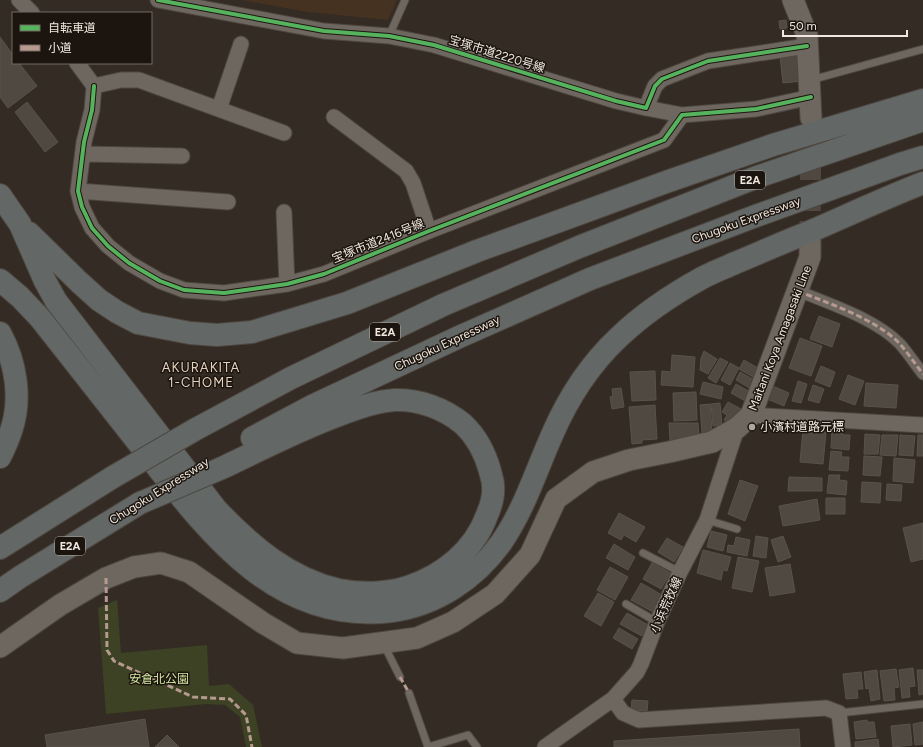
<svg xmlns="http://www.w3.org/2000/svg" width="923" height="747" font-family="Figtree,'Noto Sans JP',sans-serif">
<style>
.built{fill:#453220}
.green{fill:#3c4223}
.building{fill:#504942;stroke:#59524b}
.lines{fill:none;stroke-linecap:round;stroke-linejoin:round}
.secondary-tunnel{stroke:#504840;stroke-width:21;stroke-dasharray:21 10;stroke-linecap:butt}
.service-casing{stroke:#4e4740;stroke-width:9}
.pedestrian-casing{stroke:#4e4740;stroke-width:13}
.minor-casing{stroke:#4e4740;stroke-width:17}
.secondary-casing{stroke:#4e4740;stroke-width:23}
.motorway-casing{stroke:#4e4740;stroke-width:24}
.service{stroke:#6e6760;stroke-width:7}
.pedestrian{stroke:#6e6760;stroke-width:11}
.minor{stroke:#6e6760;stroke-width:15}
.secondary{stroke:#6e6760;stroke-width:21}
.motorway{stroke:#636867;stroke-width:22}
.motorway-bridge-casing{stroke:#4e4740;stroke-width:24;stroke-linecap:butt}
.motorway-bridge{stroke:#636867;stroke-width:22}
.quiet{stroke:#b69a8f;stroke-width:3;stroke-dasharray:6 3;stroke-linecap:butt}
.cycleway-casing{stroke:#1c150f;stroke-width:6}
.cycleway{stroke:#56b35d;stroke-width:4}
.poi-dot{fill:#b0a69e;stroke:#1c150f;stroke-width:1.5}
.labels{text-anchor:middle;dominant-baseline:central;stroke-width:3;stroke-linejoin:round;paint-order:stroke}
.shield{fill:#1c150f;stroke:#b2a9a1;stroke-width:1}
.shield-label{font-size:11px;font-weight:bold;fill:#f2e8df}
.street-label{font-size:12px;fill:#f2e8df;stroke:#1c150f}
.poi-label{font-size:12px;fill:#f2e8df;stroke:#1c150f;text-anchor:start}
.park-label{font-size:12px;fill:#d3e69e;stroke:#1c150f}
.neighbourhood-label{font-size:13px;letter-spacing:1px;fill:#e6d1bf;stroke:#1c150f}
</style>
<rect width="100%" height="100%" fill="#342c24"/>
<path class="built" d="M241,0H397L388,20L308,12Z"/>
<path class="green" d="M117,600L121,653L207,645L209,686L229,684L253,705L262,747H246L240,717L225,705L206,704L106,714L98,608Z"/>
<path class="building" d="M786,20L787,28L780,29L779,21Z
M0,37L13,55V63H19L37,86L8,108L0,97Z
M799,54L802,81L783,83L780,56Z
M27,102L58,142L45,152L15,112Z
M819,316L840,324L832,347L810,339Z
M800,338L822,346L811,376L789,368Z
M704,351L717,359L708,374L700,370L701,358Z
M672,355L695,357L693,387L661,385L662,371L671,372Z
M720,358L728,362L716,383L708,378Z
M744,360L765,372L760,381L739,369Z
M730,363L739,368L730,385L721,380Z
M821,366L835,372L830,387L815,381Z
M655,371L656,400L632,401L630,372Z
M740,372L756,381L751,389L736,380Z
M848,375L864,381L855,405L839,399Z
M798,381L807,384L801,403L792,401Z
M703,382L723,387L721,399L700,394Z
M866,383L898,385L896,408L864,406Z
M736,384L752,393L747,402L731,393Z
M770,385L789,393L784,406L765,398Z
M813,385L824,389L819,403L808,400Z
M621,388L624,407L612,409L610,397L613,396L612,389Z
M696,392L697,420L674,421L673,393Z
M728,402L743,410L731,423L724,420L727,415L722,412Z
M720,403L722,425L713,426L711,404Z
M710,404L712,432L702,433L700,405Z
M655,405L657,439L642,440V443L632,444L629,407Z
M669,423H698L699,437H682V440H670Z
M832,429L843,430V435H850L849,450L831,448Z
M803,430L826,432L823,464L800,462Z
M865,434L880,435L878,454H864Z
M882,435H898L896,456L880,455Z
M900,435L915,436L913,456L899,455Z
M918,435H923V456H917Z
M831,451L842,452L841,457H849L848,471L829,470Z
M864,456L882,457L880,476L863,475Z
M894,458L915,460L913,483L893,481Z
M829,475H840L839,480L847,481L846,495L827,493Z
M789,477L822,478V491H788Z
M740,480L758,486L745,521L728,514Z
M862,482L881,483L880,503L861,502Z
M887,484L902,485L901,501L886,500Z
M826,498H845V514H826Z
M817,499L820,520L783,526L779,506Z
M619,513L645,527L636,542L624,535L621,540L608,533Z
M923,523V559L911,562L903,528Z
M711,531L727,535L723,551L707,547Z
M756,536L768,538L766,558L753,556Z
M783,536L791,557L778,562L771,540Z
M736,537L750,540L747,556L727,552L728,545L734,546Z
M667,538L683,547L674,562L658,552Z
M614,544L635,557L628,570L606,558Z
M703,550L731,557L727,571L723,570L721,580L697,573Z
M738,557L759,561L752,592L732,588Z
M652,563L670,573L661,589L643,579Z
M790,564L795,592L770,596L765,568Z
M610,567L628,577L615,600L597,590Z
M641,583L662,595L653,612L631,600Z
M598,593L614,602L601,626L584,616Z
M627,613L648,625L642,636L620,624Z
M619,628L638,639L632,649L613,638Z
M913,668L915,686L909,687L910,697L902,698L899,670Z
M896,669L899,687L894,688L895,700L884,701L880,671Z
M877,670L880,699L871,701L869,688L866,689L864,672Z
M917,670H923V694L919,695Z
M861,672L863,689H857L858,698L846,699L843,674Z
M632,700L648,701L647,711L631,710Z
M145,719L149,747H47L45,735Z
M867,720V722H874L876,737L856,739L854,722Z
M923,722V744L915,745L913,724Z
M910,724L912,745L893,747L891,726Z
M799,729L800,747H614V741Z
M167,735L179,747H155Z
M878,739L879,747H855V742Z"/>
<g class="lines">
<path class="secondary-tunnel" d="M810,242L811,118"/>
<defs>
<path id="service" d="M389,36L405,0
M811,80L923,49
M707,520L737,529
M643,553L680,572
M626,604L657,622
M384,645L400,677
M409,693L428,747L468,735L477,747
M839,713L923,704"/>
<path id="pedestrian" d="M798,291C830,304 876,319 900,344C908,353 915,364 923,374"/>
<path id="minor" d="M19,0L32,13
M158,0L324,31L389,36L434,45L616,101L646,108L655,86L662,79L708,61L807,46
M77,63L94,86
M94,86L92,110L84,142L78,191L82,207L92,228L108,246L129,263L160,281L184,290L224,293L287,284L324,274L429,231L664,140L682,115L756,109L811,97
M94,86L121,80H139L284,133
M646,108L682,115
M219,109L241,44
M334,117L406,171L413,183L429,231
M83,154L182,156
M78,191L228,202
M284,212L287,284
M751,415L923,425
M613,699L623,713L639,720L826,708L839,713L843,747
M545,747L613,699L637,672L641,664L657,622L680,572L707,520L737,428"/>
<path id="secondary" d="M793,0L807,35L811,118
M0,647L60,605L106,578L134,567L161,563L189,572L263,623L297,643L343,648L417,638L453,622L495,594L530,555L556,499L593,472L629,460L669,452L712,442L737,428L751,415L810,257V242"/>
<path id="motorway" d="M0,195L20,224L45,281L56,301L216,509C250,545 289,579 339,590C360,594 387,594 408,587C443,575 474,551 487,515C491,506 494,495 493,485C493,480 491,476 490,471C485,453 477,437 463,424C445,409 419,399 395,400C376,401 357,408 339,415C298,430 260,450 222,468
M29,233L79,282L99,300L117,312L138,323L190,333L217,335L252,332L347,303L477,251L666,182L773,145L923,100
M0,280L20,297L40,318C73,360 107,403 140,445C204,527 274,626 392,611C436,605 475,579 501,543C524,510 536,471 552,435C568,398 590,364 619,337C644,313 673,294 702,278C713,272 724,268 735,263C757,254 779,244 802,235C842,218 882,199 923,183
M0,333C16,362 22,399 11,431C8,440 4,449 0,457
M196,429L291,378L443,305L579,247L757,177L923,120
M252,438L312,406L459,337L590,279L753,217L900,164L923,157
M0,548L113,477
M0,591L20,577L140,503"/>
</defs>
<use href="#service" class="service-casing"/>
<use href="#pedestrian" class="pedestrian-casing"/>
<use href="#minor" class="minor-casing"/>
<use href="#secondary" class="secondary-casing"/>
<use href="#motorway" class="motorway-casing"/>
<use href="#service" class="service"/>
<use href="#pedestrian" class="pedestrian"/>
<use href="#minor" class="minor"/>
<use href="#secondary" class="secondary"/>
<use href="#motorway" class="motorway"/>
<defs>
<path id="motorway-bridge" d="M113,477L196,429
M140,503L222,468"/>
</defs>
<use href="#motorway-bridge" class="motorway-bridge-casing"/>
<use href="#motorway-bridge" class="motorway-bridge"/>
<path class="quiet" d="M798,291C830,304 876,319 900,344C908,353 915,364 923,374
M106,578L107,650L114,661L193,697L230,699L246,715L252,747
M400,677L409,693"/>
<defs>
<path id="cycleway" d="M158,0L324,31L389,36L434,45L616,101L646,108L655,86L662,79L708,61L807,46
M94,86L92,110L84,142L78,191L82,207L92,228L108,246L129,263L160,281L184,290L224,293L287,284L324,274L429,231L664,140L682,115L756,109L811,97"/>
</defs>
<use href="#cycleway" class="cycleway-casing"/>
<use href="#cycleway" class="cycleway"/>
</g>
<circle class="poi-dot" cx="752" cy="427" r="4"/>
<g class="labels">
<g class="shield">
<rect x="735" y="171" width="30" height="18" rx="3"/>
<rect x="370" y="323" width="30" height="18" rx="3"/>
<rect x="55" y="537" width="30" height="18" rx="3"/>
</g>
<g class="shield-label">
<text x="750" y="180">E2A</text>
<text x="385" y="332">E2A</text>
<text x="70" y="546">E2A</text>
</g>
<g class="street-label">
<text transform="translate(497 54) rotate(17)">宝塚市道2220号線</text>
<text transform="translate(746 220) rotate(-20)">Chugoku Expressway</text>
<text transform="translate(378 241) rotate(-22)">宝塚市道2416号線</text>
<text transform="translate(780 338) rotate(-69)">Maitani Koya Amagasaki Line</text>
<text transform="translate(447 343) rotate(-25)">Chugoku Expressway</text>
<text transform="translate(159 491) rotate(-32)">Chugoku Expressway</text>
<text transform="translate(666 605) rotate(-66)">小浜荒牧線</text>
</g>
<g class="poi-label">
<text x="760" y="427">小濱村道路元標</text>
</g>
<g class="park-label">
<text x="159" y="679">安倉北公園</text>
</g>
<g class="neighbourhood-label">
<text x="201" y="367">AKURAKITA<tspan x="201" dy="15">1-CHOME</tspan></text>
</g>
</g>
<rect x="12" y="12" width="140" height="52" fill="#1c150f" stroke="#726962"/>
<rect x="20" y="25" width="20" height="6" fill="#56b35d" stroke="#726962"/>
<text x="48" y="32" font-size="12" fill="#f2e8df">自転車道</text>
<rect x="20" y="45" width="20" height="6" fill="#b69a8f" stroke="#726962"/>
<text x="48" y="52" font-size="12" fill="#f2e8df">小道</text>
<path d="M783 30v6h124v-6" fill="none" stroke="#f2e8df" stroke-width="2"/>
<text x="789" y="30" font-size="12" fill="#f2e8df" stroke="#1c150f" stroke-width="3" paint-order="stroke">50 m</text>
</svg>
